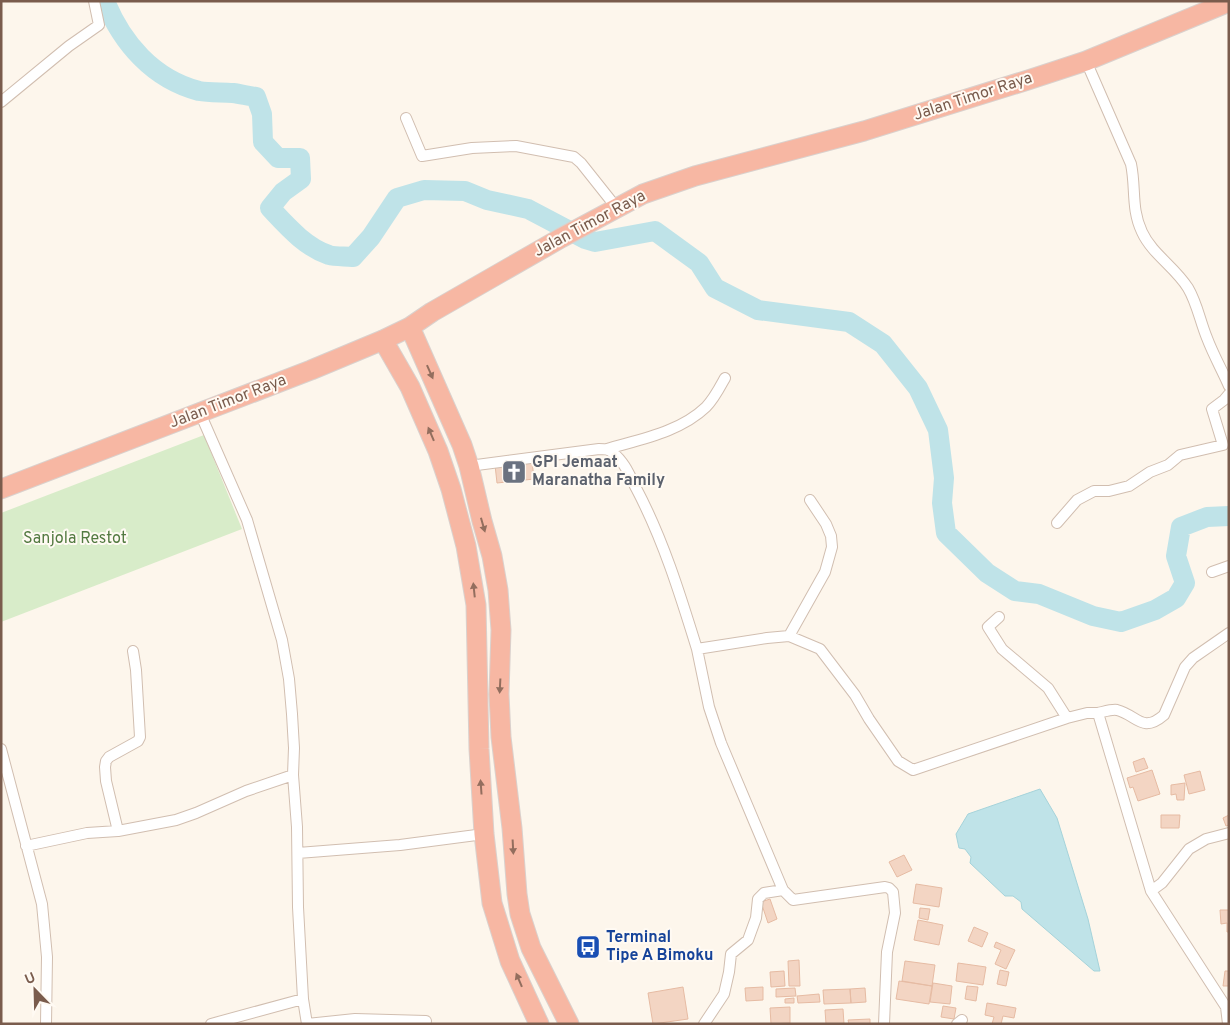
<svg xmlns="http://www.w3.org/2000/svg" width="1230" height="1025" font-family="Overpass,sans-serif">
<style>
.green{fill:#d8ecc9}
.water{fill:#bfe3e8;stroke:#a5d3da}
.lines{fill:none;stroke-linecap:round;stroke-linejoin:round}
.river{stroke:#bfe3e8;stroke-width:20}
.building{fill:#f3d5c3;stroke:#e6bba3}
.street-casing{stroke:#d1beb0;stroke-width:12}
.highway-casing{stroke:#dad1cd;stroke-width:21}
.street{stroke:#fff;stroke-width:10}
.highway{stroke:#f7b7a3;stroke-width:19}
.oneway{fill:#936e5e}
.labels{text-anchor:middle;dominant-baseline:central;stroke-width:4;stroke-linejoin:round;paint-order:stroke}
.street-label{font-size:16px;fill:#7a5c4d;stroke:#fffaf3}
.worship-label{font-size:16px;font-weight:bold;fill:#5b616d;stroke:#fffaf3;text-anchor:start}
.park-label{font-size:16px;fill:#537a41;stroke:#fffaf3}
.transit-label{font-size:16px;font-weight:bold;fill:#164399;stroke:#fffaf3;text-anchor:start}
</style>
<rect width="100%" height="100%" fill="#fdf6ec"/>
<path class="green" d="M204,435L242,529L1,622V513Z"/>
<path class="water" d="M1040,789L1057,818L1088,919L1100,971H1094L1022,909L1021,902L1013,896H1005L970,863L971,857L965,849L959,848L956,834L968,814Z"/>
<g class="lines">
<path class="river" d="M105,1C122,43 153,79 199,91C210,93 222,92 233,93C241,94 248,96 256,97L262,114L263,142L278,158H300L301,179L283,192L270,208C287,226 305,247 329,255C336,257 346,256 353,257L371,237L397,198L424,190L465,191L487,200L528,209L585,239L595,242L655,231L699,263L715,288L758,310L849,322L883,344L918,388L938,430L944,478L942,503L946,533L987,573L1015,591L1039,594L1093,616L1121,622L1155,610L1176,598L1185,583L1176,556L1181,527L1207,517L1229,516"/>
</g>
<path class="building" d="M532,461L534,479L497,483L495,465Z
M1144,758L1148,768L1136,772L1133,762Z
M1152,770L1160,794L1138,801L1133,787L1130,788L1127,778Z
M1200,771L1205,790L1189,794L1184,775Z
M1185,783L1184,800H1177L1176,794L1171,795V785Z
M1161,815H1180L1179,828H1161Z
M1229,815V825L1226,826L1223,818Z
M904,855L912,870L897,877L889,862Z
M916,884L942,888L939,907L913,903Z
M770,899L777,919L768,923L761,902Z
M920,908L930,909L928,920L919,918Z
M1220,910H1229V932H1227V923L1221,924Z
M918,920L943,925L939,945L914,940Z
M974,927L988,933L982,947L968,941Z
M996,942L1015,950L1006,969L995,964L1001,950L994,947Z
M799,960L800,986H789L788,961Z
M905,961L935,965L932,986L902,981Z
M958,963L986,967L983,985L956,981Z
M1000,970L1009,972L1006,986L997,984Z
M784,971L785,986L771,987L770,972Z
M1225,971H1229V986H1223Z
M899,981L932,986L929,1004L896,999Z
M933,983L952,986L950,1004L930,1002Z
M967,986L978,987L976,1001L965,999Z
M683,987L688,1019L653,1024L648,993Z
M763,987V1000L746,1001L745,988Z
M795,988L796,996L776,997V989Z
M865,988L866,1002L851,1003L850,989Z
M850,989L851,1003L824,1004L823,990Z
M819,994L820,1002L798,1003L797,996Z
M794,998V1003H785V999Z
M987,1003L1016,1008L1014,1018L1003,1016L1001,1024H992L994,1017L985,1015Z
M943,1006L956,1008L954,1019L941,1017Z
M790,1007V1023L771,1024L770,1008Z
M843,1009L844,1024H826L825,1010Z
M870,1019V1024H849L848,1020Z"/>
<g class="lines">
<defs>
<path id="street" d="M1086,61L1131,164C1136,188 1131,209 1142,232C1152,254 1175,267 1188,288C1197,303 1200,321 1207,338C1213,354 1222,370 1229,386
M1,102L69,46L99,25L94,1
M406,118L422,156L472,148L516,146L574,157L581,163L616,207
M200,413L247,520L282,640L289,679L292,714L294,748L293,775L297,827L298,907L303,999L307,1024
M607,449C641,439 680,432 706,407C714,399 720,387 725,378
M469,466L599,449C605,449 609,449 613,453C624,461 630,476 636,488C663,539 680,594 697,649
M1057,523L1077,500L1094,491H1109L1129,486L1150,472L1168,465L1180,455L1223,445L1212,409L1224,400L1229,394
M1212,572L1229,566
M999,617L988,627L1002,649L1048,688L1067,718
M789,636L825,572L832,547L831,536L826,524L810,500
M1098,713C1103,712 1112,709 1117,710C1137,715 1142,734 1164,715L1185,667L1193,658L1229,633
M1,749L42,904L47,957L46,1024
M118,831L106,781L105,767L106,761L109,757L138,741L140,737L136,670L133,651
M26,846L87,833L118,831L176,820L196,813L246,791L293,775
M298,853L400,845L484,834
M1151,891L1162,883L1189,849L1206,839L1229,833
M211,1024L303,999
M307,1024L355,1019L426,1021
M704,1024L724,994L729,972L731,954L748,940L756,918L758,899L764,893L783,890
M884,1024L887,952L895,913L893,892L889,888L885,887L793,900L783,890L721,743L709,707L697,649L767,638L789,636L820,649L855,695L869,719L898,761L913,770L1067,718L1087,713H1098L1151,891L1226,1007L1228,1024
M957,1024L962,1020"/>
<path id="highway" d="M410,327L462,445L469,466L482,521L492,556L498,590L501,630L499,694L501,737L512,828L517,894L520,914L531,948L569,1024
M383,340L410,387L438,451L451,489L466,546L476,605L479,749L484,834L492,903L510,961L539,1024
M1,489L311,370L383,340L410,327L432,312L561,238L643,194L695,176L864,131L1028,80L1086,61L1229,2"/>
</defs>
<use href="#street" class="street-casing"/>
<use href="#highway" class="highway-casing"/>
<use href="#street" class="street"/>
<use href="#highway" class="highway"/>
</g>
<defs><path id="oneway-solid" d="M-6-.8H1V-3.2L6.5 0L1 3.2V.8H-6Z" transform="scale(1.25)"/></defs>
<g class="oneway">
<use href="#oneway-solid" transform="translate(430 372) rotate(66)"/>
<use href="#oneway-solid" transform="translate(431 434) rotate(-113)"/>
<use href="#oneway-solid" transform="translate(483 525) rotate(74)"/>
<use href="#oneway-solid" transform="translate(474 590) rotate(-96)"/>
<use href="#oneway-solid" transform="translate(500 686) rotate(93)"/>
<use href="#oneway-solid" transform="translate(481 787) rotate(-94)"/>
<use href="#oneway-solid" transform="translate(513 847) rotate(87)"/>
<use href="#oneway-solid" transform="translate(519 980) rotate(-113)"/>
</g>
<defs>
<symbol id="church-square" viewBox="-11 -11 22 22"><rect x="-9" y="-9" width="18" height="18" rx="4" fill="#6b7280" stroke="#fffaf3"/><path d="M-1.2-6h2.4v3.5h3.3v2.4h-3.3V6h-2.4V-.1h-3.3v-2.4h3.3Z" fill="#fff"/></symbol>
<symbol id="bus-square" viewBox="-11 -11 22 22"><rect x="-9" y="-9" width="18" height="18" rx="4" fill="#1a4fb4" stroke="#fffaf3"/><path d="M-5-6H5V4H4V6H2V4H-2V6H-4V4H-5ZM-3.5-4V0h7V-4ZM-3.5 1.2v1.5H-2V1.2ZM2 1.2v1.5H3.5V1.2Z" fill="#fff"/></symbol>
</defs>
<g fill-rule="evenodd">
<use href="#church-square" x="500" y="458" width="28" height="28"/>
<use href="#bus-square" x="574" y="933" width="28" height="28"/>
</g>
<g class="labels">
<g class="street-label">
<text transform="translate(973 97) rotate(-18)">Jalan Timor Raya</text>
<text transform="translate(590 224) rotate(-28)">Jalan Timor Raya</text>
<text transform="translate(228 402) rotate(-21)">Jalan Timor Raya</text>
</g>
<g class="worship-label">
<text x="532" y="463">GPI Jemaat<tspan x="532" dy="18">Maranatha Family</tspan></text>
</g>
<g class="park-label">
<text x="75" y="539">Sanjola Restot</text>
</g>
<g class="transit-label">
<text x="606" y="938">Terminal<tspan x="606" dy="18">Tipe A Bimoku</tspan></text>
</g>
</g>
<rect width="1230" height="1025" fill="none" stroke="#7a5c4d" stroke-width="5"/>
<g transform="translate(35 990) rotate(337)" stroke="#fffaf3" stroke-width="4" paint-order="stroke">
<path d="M0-4L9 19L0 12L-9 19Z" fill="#7a5c4d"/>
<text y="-8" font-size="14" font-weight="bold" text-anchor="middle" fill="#7a5c4d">U</text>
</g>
</svg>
